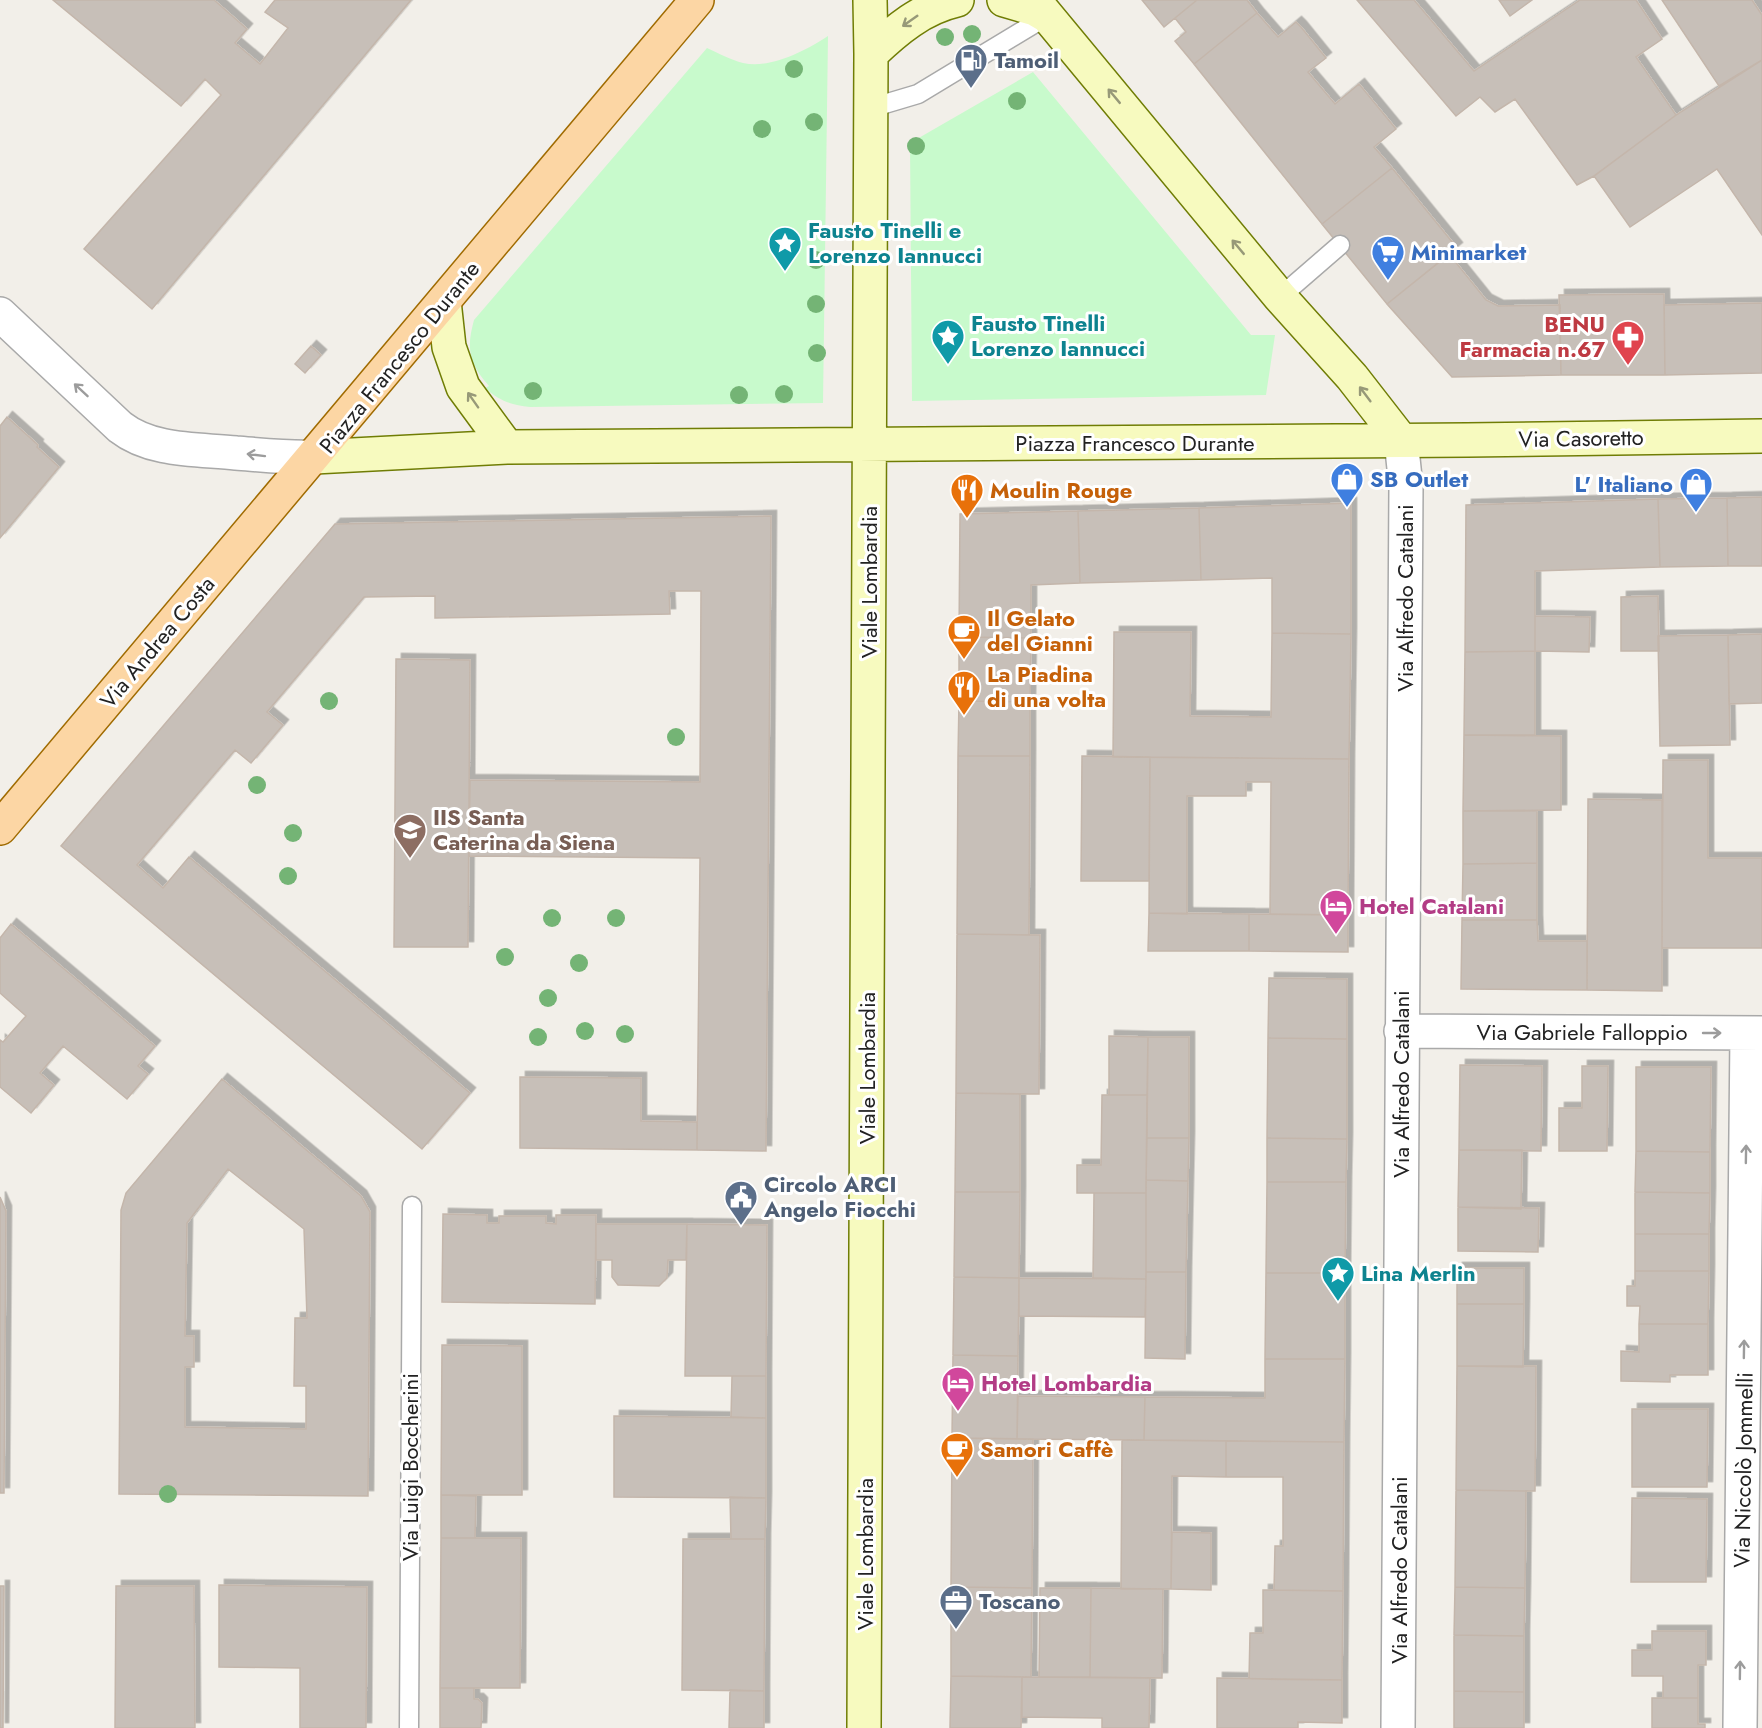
<svg xmlns="http://www.w3.org/2000/svg" width="1762" height="1728" font-family="Jost,sans-serif">
<style>
.park{fill:#c8facc}
.building{fill:#c7bfb8;stroke:#c4b6ab;stroke-width:1.5;fill-rule:evenodd;filter:url(#shadow)}
.lines{fill:none;stroke-linecap:round;stroke-linejoin:round}
.lane-casing{stroke:#a9a9a9;stroke-width:21}
.street-casing{stroke:#a9a9a9;stroke-width:36}
.secondary-casing{stroke:#707d05;stroke-width:36}
.primary-casing{stroke:#a06b00;stroke-width:36}
.lane{stroke:#fff;stroke-width:18}
.street{stroke:#fff;stroke-width:33}
.secondary{stroke:#f7fabf;stroke-width:33}
.primary{stroke:#fcd6a4;stroke-width:33}
.tree{fill:#74b475}
.oneway{stroke:#979978}
.oneway2{stroke:#9c9c9c}
.labels{text-anchor:middle;dominant-baseline:central;stroke-width:6;stroke-linejoin:round;paint-order:stroke}
.service-label{font-size:22px;font-weight:bold;fill:#4e5e75;stroke:#fff;text-anchor:start}
.culture-label{font-size:22px;font-weight:bold;fill:#0d838f;stroke:#fff;text-anchor:start}
.shop-label{font-size:22px;font-weight:bold;fill:#366cbe;stroke:#fff;text-anchor:start}
.health-label{font-size:22px;font-weight:bold;fill:#be3a42;stroke:#fff;text-anchor:end}
.street-label{font-size:22px;fill:#222;stroke:#fff}
.food-label{font-size:22px;font-weight:bold;fill:#c56008;stroke:#fff;text-anchor:start}
.education-label{font-size:22px;font-weight:bold;fill:#785e54;stroke:#fff;text-anchor:start}
.hotel-label{font-size:22px;font-weight:bold;fill:#b23c85;stroke:#fff;text-anchor:start}
</style>
<defs>
<filter id="shadow"><feDropShadow dx="5.5" dy="-5.5" stdDeviation="0" flood-color="#0004"/></filter>
</defs>
<rect width="100%" height="100%" fill="#f2efe9"/>
<path class="park" d="M828,36L823,403L530,407C511,405 500,401 485,388L489,386C469,363 466,349 474,320L707,48C718,53 731,60 743,63C771,69 805,51 828,36Z
M1033,72L1251,335H1275L1266,395L912,401L910,143Z"/>
<path class="building" d="M53,0H214L247,29L235,43L260,64L288,28L265,12L275,0H411L152,309L84,249L221,95L205,79L181,106Z
M1142,0H1197L1164,27Z
M1197,0H1247L1257,13L1194,64L1175,41L1186,32L1175,18Z
M1357,0H1414L1474,71L1580,0H1636L1662,39L1636,57L1676,115L1594,176L1577,185L1515,99L1495,112L1480,97L1456,116Z
M1499,0H1532L1510,16Z
M1662,0H1752L1762,15V60L1719,86Z
M1257,13L1278,37L1296,22L1301,27L1326,58L1308,72L1335,104L1359,84L1396,129L1374,147L1392,168L1322,224L1194,64Z
M1762,60V235L1717,169L1630,227L1594,176L1676,115Z
M1392,168L1457,248L1387,304L1322,224Z
M1449,254L1486,300L1498,306L1560,305L1561,375L1452,377L1387,304Z
M1664,294L1665,375H1561L1559,295Z
M1762,303V373L1665,375L1664,305Z
M311,346L321,355L305,373L295,364Z
M7,417L38,445L37,447L59,467L0,538V426Z
M1762,497V566H1728L1727,498Z
M1727,498L1728,566L1660,567L1658,499Z
M1658,499L1660,567L1535,571V651L1465,652L1466,505Z
M1351,503V634L1272,633V578L1201,580L1199,508Z
M1199,508L1201,580L1080,583L1078,511Z
M1078,511L1080,583L1031,585V638L959,637L960,514Z
M771,516L766,1151L697,1150L700,858L469,856L470,780L700,782L701,591H669L670,614L435,618V596L364,597L267,712L283,725L251,763L235,750L137,865L163,888L189,857L470,1093L422,1149L61,846L335,524Z
M1658,596L1659,651H1621V597Z
M1535,616L1590,617L1589,652L1535,651Z
M1114,632H1191L1190,716L1271,717L1272,633L1351,634L1349,759L1113,757Z
M1762,634V703L1729,704L1728,635Z
M1728,635L1730,745L1660,746L1658,636Z
M959,637L1031,638L1030,702L959,701Z
M1535,651V735H1464L1465,652Z
M396,659L470,660L468,947H394Z
M959,701L1030,702V756H958Z
M1464,735L1561,736V810L1463,811Z
M958,756H1030L1029,935L957,934Z
M1082,756L1150,757L1149,881H1081Z
M1150,757L1349,759L1348,915L1270,914L1271,782H1246V796H1187V914L1149,913Z
M1663,760H1708V858H1762V948H1662Z
M1588,799L1662,800V991L1587,990Z
M1463,811H1537V863L1463,864Z
M1537,863V920H1462L1463,864Z
M1149,913L1249,914V951H1148Z
M1249,914L1348,915V952L1249,951Z
M1462,920H1537L1538,941H1587V990L1461,989Z
M11,924L155,1046L138,1066L148,1074L127,1099L63,1046L40,1073L54,1085L31,1113L0,1087V1040L3,1042L26,1016L0,993V938Z
M957,934L1040,935L1039,1094L956,1093Z
M1269,978L1347,979V1039L1268,1038Z
M1109,1036L1148,1037L1147,1095H1109Z
M1148,1037H1189V1138H1147Z
M1268,1038L1347,1039V1139L1267,1138Z
M1460,1065L1542,1066L1541,1151L1459,1150Z
M1582,1066H1608L1607,1151H1559V1108H1582Z
M1636,1067H1711L1710,1152L1636,1151Z
M520,1077L641,1078V1121L697,1122V1150L520,1148Z
M222,1079L361,1196L370,1212L368,1496L119,1494L121,1210L126,1193ZM228,1169L304,1229L307,1318H295L294,1386H306V1429L185,1427V1367H194V1336H185L187,1223Z
M956,1093L1020,1094V1192H955Z
M1102,1095H1147L1146,1193H1077V1165H1101Z
M1147,1138H1189L1188,1181L1146,1180Z
M1267,1138L1347,1139L1346,1182H1267Z
M1459,1150H1522L1521,1209L1458,1207Z
M1636,1151L1710,1152V1193L1635,1192Z
M1146,1180L1188,1181L1186,1272H1146Z
M1267,1182H1346L1345,1273H1266Z
M955,1192H1020L1019,1278L954,1277Z
M1635,1192L1710,1193L1709,1234H1635Z
M1094,1193H1146V1279L1093,1278Z
M0,1197L6,1211L4,1493H0Z
M1458,1207L1539,1208L1538,1252L1458,1251Z
M443,1214L487,1215V1223H499V1216H546V1223L556,1224V1215H596L595,1304L442,1302Z
M596,1224H687L686,1260H668L667,1278L659,1286L618,1285L612,1277V1260H596Z
M687,1224L767,1225L766,1376H685Z
M1635,1234H1709V1271H1635Z
M1457,1268H1524V1304H1457Z
M1635,1271H1709L1708,1324H1639L1640,1306H1627V1286H1635Z
M1146,1272H1186L1185,1359L1145,1358Z
M1266,1273H1345V1359H1265Z
M954,1277L1019,1278L1018,1356L953,1355Z
M1019,1278L1146,1279L1145,1317L1019,1316Z
M1457,1304H1524L1523,1367L1457,1366Z
M1639,1324H1708V1375H1670V1382L1621,1381V1351L1639,1352Z
M442,1345L522,1346V1495H441Z
M953,1355L1018,1356L1017,1439L952,1438Z
M1265,1359H1345L1344,1442L1144,1440L1145,1397L1265,1398Z
M1457,1366H1536L1535,1491L1456,1490Z
M732,1376H766V1418L731,1417Z
M1018,1396L1145,1397L1144,1440L1017,1439Z
M1632,1409H1708L1707,1487H1632Z
M614,1416L766,1418V1498L614,1497Z
M952,1438L1033,1439L1032,1588L951,1587Z
M1122,1440L1226,1441V1477L1172,1476L1171,1589H1121Z
M1226,1441L1344,1442L1343,1591L1274,1590L1275,1546H1283V1477H1226Z
M1456,1490L1526,1491L1525,1588L1455,1587Z
M441,1495L476,1496L475,1538H441Z
M730,1497L766,1498L765,1539H731Z
M1632,1498L1707,1499L1706,1582H1631Z
M1172,1532L1211,1533V1590L1171,1589Z
M441,1538H521L520,1688H440Z
M683,1539H765L764,1691L682,1690Z
M219,1585L367,1587L366,1728H300V1668L219,1667Z
M0,1586H4L3,1728H0Z
M116,1586H194L195,1728H115Z
M951,1587L1032,1588L1031,1677L951,1676Z
M1455,1587L1525,1588L1524,1636L1454,1635Z
M1040,1588H1091L1090,1677H1039Z
M1091,1588L1163,1589L1162,1678L1090,1677Z
M1263,1590L1343,1591L1342,1680L1249,1679L1250,1633H1263Z
M1652,1631H1706V1665H1698V1698H1663V1676H1632V1650H1652Z
M1454,1635L1524,1636V1692L1454,1691Z
M951,1676L1022,1677L1021,1728H950Z
M1022,1677L1150,1678L1149,1728H1102V1718L1022,1717Z
M1217,1678L1342,1680V1723L1298,1722V1728H1217Z
M440,1688H474V1699H478L482,1703L481,1728H440Z
M730,1690L764,1691V1728H729Z
M1454,1691L1524,1692V1728H1454Z
M1652,1698H1698V1724H1705V1728H1652Z"/>
<g class="lines">
<defs>
<path id="lane" d="M871,108L918,94L1047,16
M1280,297L1340,245
M409,1728L412,1206"/>
<path id="street" d="M0,314L120,427C152,452 198,449 236,453C262,455 288,458 314,457
M1401,1031L1762,1033
M1398,1728L1406,487L1401,440
M1740,1728L1747,1033"/>
<path id="secondary" d="M1004,0L1035,9L1047,16
M1034,0L1280,297L1352,377L1401,440
M871,54C896,30 922,8 957,0
M444,301L449,347L463,387L507,447
M314,457L507,447L1467,440L1762,436
M864,1728L871,54L870,0"/>
<path id="primary" d="M0,828L697,0"/>
</defs>
<use href="#lane" class="lane-casing"/>
<use href="#street" class="street-casing"/>
<use href="#secondary" class="secondary-casing"/>
<use href="#primary" class="primary-casing"/>
<use href="#lane" class="lane"/>
<use href="#street" class="street"/>
<use href="#secondary" class="secondary"/>
<use href="#primary" class="primary"/>
</g>
<g class="tree">
<circle cx="972" cy="34" r="9"/>
<circle cx="945" cy="37" r="9"/>
<circle cx="794" cy="69" r="9"/>
<circle cx="1017" cy="101" r="9"/>
<circle cx="814" cy="122" r="9"/>
<circle cx="762" cy="129" r="9"/>
<circle cx="916" cy="146" r="9"/>
<circle cx="816" cy="260" r="9"/>
<circle cx="816" cy="304" r="9"/>
<circle cx="817" cy="353" r="9"/>
<circle cx="533" cy="391" r="9"/>
<circle cx="784" cy="394" r="9"/>
<circle cx="739" cy="395" r="9"/>
<circle cx="329" cy="701" r="9"/>
<circle cx="676" cy="737" r="9"/>
<circle cx="257" cy="785" r="9"/>
<circle cx="293" cy="833" r="9"/>
<circle cx="288" cy="876" r="9"/>
<circle cx="552" cy="918" r="9"/>
<circle cx="616" cy="918" r="9"/>
<circle cx="505" cy="957" r="9"/>
<circle cx="579" cy="963" r="9"/>
<circle cx="548" cy="998" r="9"/>
<circle cx="585" cy="1031" r="9"/>
<circle cx="625" cy="1034" r="9"/>
<circle cx="538" cy="1037" r="9"/>
<circle cx="168" cy="1494" r="9"/>
</g>
<defs><path id="oneway-shaft" d="M-6 0H5M1.5-3L5.5 0L1.5 3" fill="none" stroke-width="1.6" stroke-linecap="round" stroke-linejoin="round" transform="scale(1.5)"/></defs>
<g class="oneway">
<use href="#oneway-shaft" transform="translate(910 21) rotate(145)"/>
<use href="#oneway-shaft" transform="translate(1114 96) rotate(-130)"/>
<use href="#oneway-shaft" transform="translate(1238 247) rotate(-130)"/>
<use href="#oneway-shaft" transform="translate(1365 394) rotate(-127)"/>
<use href="#oneway-shaft" transform="translate(473 400) rotate(-125)"/>
</g>
<g class="oneway2">
<use href="#oneway-shaft" transform="translate(81 390) rotate(-137)"/>
<use href="#oneway-shaft" transform="translate(256 455) rotate(-173)"/>
<use href="#oneway-shaft" transform="translate(1712 1033)"/>
<use href="#oneway-shaft" transform="translate(1746 1154) rotate(-89)"/>
<use href="#oneway-shaft" transform="translate(1744 1349) rotate(-89)"/>
<use href="#oneway-shaft" transform="translate(1740 1670) rotate(-89)"/>
</g>
<defs>
<symbol id="fuel-pin" viewBox="-11 -11 22 30"><path d="M0 17L-7.5 6A9.5 9.5 0 1 1 7.5 6Z" fill="#5c6f8a" stroke="#fff"/><path d="M-5.5-6h7V0h2V4h1.3V-2.5L3-4.5l.8-.8L6-3V5H2.5V1h-1V6h-7ZM-4.2-4.7v3.2H.2V-4.7Z" fill="#fff"/></symbol>
<symbol id="sight-pin" viewBox="-11 -11 22 30"><path d="M0 17L-7.5 6A9.5 9.5 0 1 1 7.5 6Z" fill="#0f9aa8" stroke="#fff"/><path d="M0-6L1.8-2.2L6-1.7L2.9 1.2L3.7 5.4L0 3.3L-3.7 5.4L-2.9 1.2L-6-1.7L-1.8-2.2Z" fill="#fff"/></symbol>
<symbol id="supermarket-pin" viewBox="-11 -11 22 30"><path d="M0 17L-7.5 6A9.5 9.5 0 1 1 7.5 6Z" fill="#3f7fe0" stroke="#fff"/><path d="M-6-5.5h2.5l.6 2H6L4.5 2H-2.5L-4.4-4H-6ZM-1.5 3.2a1.3 1.3 0 1 0 .1 0ZM3 3.2a1.3 1.3 0 1 0 .1 0Z" fill="#fff"/></symbol>
<symbol id="pharmacy-pin" viewBox="-11 -11 22 30"><path d="M0 17L-7.5 6A9.5 9.5 0 1 1 7.5 6Z" fill="#e0444e" stroke="#fff"/><path d="M-2-6h4v4h4v4h-4v4h-4v-4h-4v-4h4Z" fill="#fff"/></symbol>
<symbol id="shop-pin" viewBox="-11 -11 22 30"><path d="M0 17L-7.5 6A9.5 9.5 0 1 1 7.5 6Z" fill="#3f7fe0" stroke="#fff"/><path d="M-5-2.5h2.3a2.7 3.5 0 0 1 5.4 0H5L5.5 6h-11ZM-1.5-2.5h3a1.5 2.3 0 0 0-3 0Z" fill="#fff"/></symbol>
<symbol id="restaurant-pin" viewBox="-11 -11 22 30"><path d="M0 17L-7.5 6A9.5 9.5 0 1 1 7.5 6Z" fill="#e8710a" stroke="#fff"/><path d="M-5-6h1v4h1v-4h1v4h1v-4h1v5L-1.5 .5V6h-2V.5L-5-1ZM5-6V6H3V1.5H1.5Q1.5-4 5-6Z" fill="#fff"/></symbol>
<symbol id="cafe-pin" viewBox="-11 -11 22 30"><path d="M0 17L-7.5 6A9.5 9.5 0 1 1 7.5 6Z" fill="#e8710a" stroke="#fff"/><path d="M-5.5-4.5H6V0H3Q3 3.5 0 3.5H-2.5Q-5.5 3.5-5.5 0ZM3-3.2v2h1.7v-2ZM-6 4.5H4V6H-6Z" fill="#fff"/></symbol>
<symbol id="school-pin" viewBox="-11 -11 22 30"><path d="M0 17L-7.5 6A9.5 9.5 0 1 1 7.5 6Z" fill="#8d6e63" stroke="#fff"/><path d="M0-5L7-2L0 1L-7-2ZM-4 1L0 2.5L4 1V4Q0 6-4 4Z" fill="#fff"/></symbol>
<symbol id="hotel-pin" viewBox="-11 -11 22 30"><path d="M0 17L-7.5 6A9.5 9.5 0 1 1 7.5 6Z" fill="#d1479c" stroke="#fff"/><path d="M-6-4.5h1.5V1H6V5H4.5V3h-9V5H-6ZM-4 0a1.8 1.8 0 1 1 3.6 0ZM.5 0V-2.5h3Q6-2.5 6 0Z" fill="#fff"/></symbol>
<symbol id="civic-pin" viewBox="-11 -11 22 30"><path d="M0 17L-7.5 6A9.5 9.5 0 1 1 7.5 6Z" fill="#5c6f8a" stroke="#fff"/><path d="M-.6-6.5H3V-4.5H.6V-3L4-1V1h2V6H-6V1h2V-1L-.6-3ZM-1.2 2.5V6h2.4V2.5Z" fill="#fff"/></symbol>
<symbol id="office-pin" viewBox="-11 -11 22 30"><path d="M0 17L-7.5 6A9.5 9.5 0 1 1 7.5 6Z" fill="#5c6f8a" stroke="#fff"/><path d="M-6-3h4V-5.5h4V-3h4V5H-6ZM-1-4.5V-3h2v-1.5ZM-6 0V1H6V0Z" fill="#fff"/></symbol>
</defs>
<g fill-rule="evenodd">
<use href="#fuel-pin" x="952" y="41" width="38" height="52"/>
<use href="#sight-pin" x="766" y="224" width="38" height="52"/>
<use href="#supermarket-pin" x="1369" y="233" width="38" height="52"/>
<use href="#sight-pin" x="929" y="317" width="38" height="52"/>
<use href="#pharmacy-pin" x="1609" y="318" width="38" height="52"/>
<use href="#shop-pin" x="1328" y="460" width="38" height="52"/>
<use href="#shop-pin" x="1677" y="465" width="38" height="52"/>
<use href="#restaurant-pin" x="948" y="471" width="38" height="52"/>
<use href="#cafe-pin" x="945" y="612" width="38" height="52"/>
<use href="#restaurant-pin" x="945" y="668" width="38" height="52"/>
<use href="#school-pin" x="391" y="811" width="38" height="52"/>
<use href="#hotel-pin" x="1317" y="887" width="38" height="52"/>
<use href="#civic-pin" x="722" y="1178" width="38" height="52"/>
<use href="#sight-pin" x="1319" y="1254" width="38" height="52"/>
<use href="#hotel-pin" x="939" y="1364" width="38" height="52"/>
<use href="#cafe-pin" x="938" y="1430" width="38" height="52"/>
<use href="#office-pin" x="937" y="1582" width="38" height="52"/>
</g>
<g class="labels">
<g class="service-label">
<text x="994" y="60">Tamoil</text>
<text x="764" y="1184">Circolo ARCI<tspan x="764" dy="25">Angelo Fiocchi</tspan></text>
<text x="979" y="1601">Toscano</text>
</g>
<g class="culture-label">
<text x="808" y="230">Fausto Tinelli e<tspan x="808" dy="25">Lorenzo Iannucci</tspan></text>
<text x="971" y="323">Fausto Tinelli<tspan x="971" dy="25">Lorenzo Iannucci</tspan></text>
<text x="1361" y="1273">Lina Merlin</text>
</g>
<g class="shop-label">
<text x="1411" y="252">Minimarket</text>
<text x="1370" y="479">SB Outlet</text>
<text x="1673" y="484" text-anchor="end">L' Italiano</text>
</g>
<g class="health-label">
<text x="1605" y="324">BENU<tspan x="1605" dy="25">Farmacia n.67</tspan></text>
</g>
<g class="street-label">
<text transform="translate(399 357) rotate(-51)">Piazza Francesco Durante</text>
<text transform="translate(1581 438) rotate(-1)">Via Casoretto</text>
<text x="1135" y="443">Piazza Francesco Durante</text>
<text transform="translate(869 582) rotate(-90)">Viale Lombardia</text>
<text transform="translate(1405 598) rotate(-90)">Via Alfredo Catalani</text>
<text transform="translate(157 642) rotate(-50)">Via Andrea Costa</text>
<text x="1582" y="1032">Via Gabriele Falloppio</text>
<text transform="translate(867 1068) rotate(-90)">Viale Lombardia</text>
<text transform="translate(1401 1084) rotate(-90)">Via Alfredo Catalani</text>
<text transform="translate(410 1467) rotate(-90)">Via Luigi Boccherini</text>
<text transform="translate(1743 1470) rotate(-89)">Via Niccolò Jommelli</text>
<text transform="translate(865 1554) rotate(-90)">Viale Lombardia</text>
<text transform="translate(1399 1570) rotate(-90)">Via Alfredo Catalani</text>
</g>
<g class="food-label">
<text x="990" y="490">Moulin Rouge</text>
<text x="987" y="618">Il Gelato<tspan x="987" dy="25">del Gianni</tspan></text>
<text x="987" y="674">La Piadina<tspan x="987" dy="25">di una volta</tspan></text>
<text x="980" y="1449">Samori Caffè</text>
</g>
<g class="education-label">
<text x="433" y="817">IIS Santa<tspan x="433" dy="25">Caterina da Siena</tspan></text>
</g>
<g class="hotel-label">
<text x="1359" y="906">Hotel Catalani</text>
<text x="981" y="1383">Hotel Lombardia</text>
</g>
</g>
</svg>
